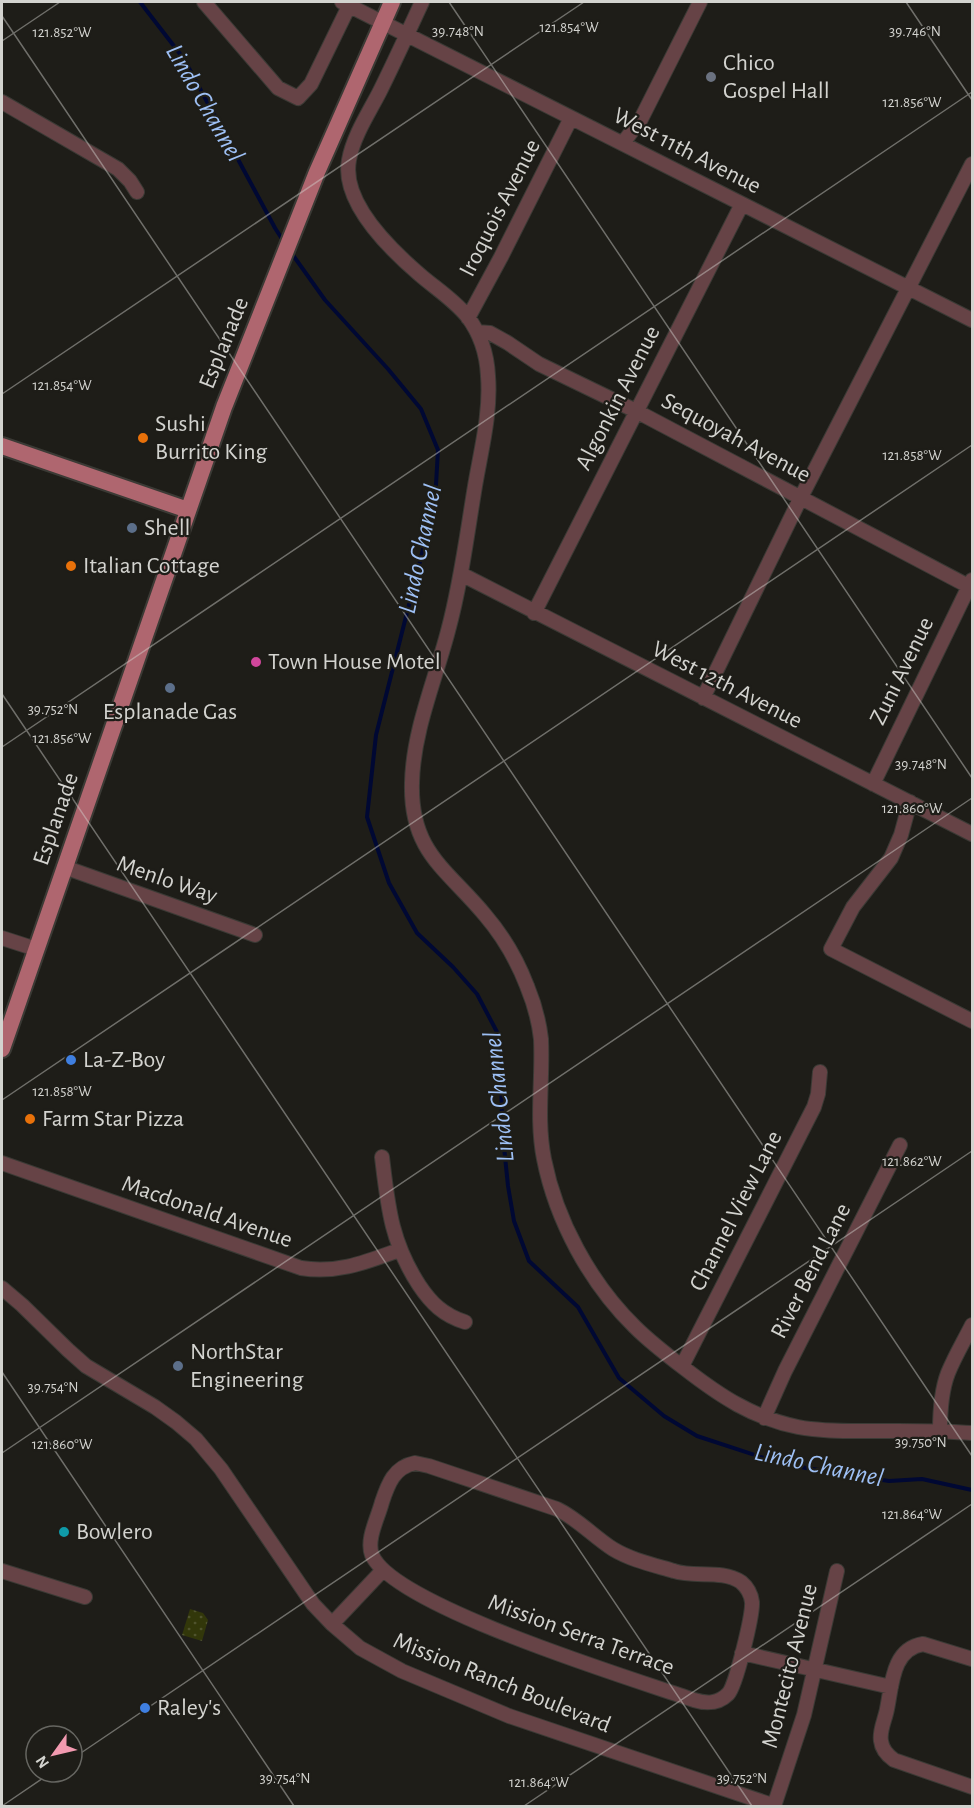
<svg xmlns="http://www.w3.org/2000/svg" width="974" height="1808" font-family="'Alegreya Sans',sans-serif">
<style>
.park{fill:url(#park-dots)}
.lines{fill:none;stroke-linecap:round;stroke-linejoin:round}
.stream{stroke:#000833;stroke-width:4}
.minor-casing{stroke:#3b3a35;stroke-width:16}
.major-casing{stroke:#3b3a35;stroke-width:20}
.minor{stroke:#664346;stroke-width:14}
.major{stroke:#af666f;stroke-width:16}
.ticks{fill:none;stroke:#d3d3cf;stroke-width:1.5;stroke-opacity:0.45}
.worship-dot{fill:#6b7280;stroke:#1e1d18;stroke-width:2}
.food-dot{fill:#e8710a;stroke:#1e1d18;stroke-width:2}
.service-dot{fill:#5c6f8a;stroke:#1e1d18;stroke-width:2}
.hotel-dot{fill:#d1479c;stroke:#1e1d18;stroke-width:2}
.shop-dot{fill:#3f7fe0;stroke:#1e1d18;stroke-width:2}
.culture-dot{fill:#0f9aa8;stroke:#1e1d18;stroke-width:2}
.labels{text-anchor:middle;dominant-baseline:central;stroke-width:4.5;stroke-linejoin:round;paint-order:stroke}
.poi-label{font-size:24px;fill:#d3d3cf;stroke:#1e1d18;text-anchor:start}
.street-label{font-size:24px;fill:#d3d3cf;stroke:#1e1d18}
.water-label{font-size:26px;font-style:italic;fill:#9ec0f5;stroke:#1e1d18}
.ticks-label{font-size:15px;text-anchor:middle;fill:#d3d3cf;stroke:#1e1d18;stroke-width:4.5;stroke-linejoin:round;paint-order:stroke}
</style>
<defs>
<pattern id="park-dots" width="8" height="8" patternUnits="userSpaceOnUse" patternTransform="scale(1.5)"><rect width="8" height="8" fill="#32370a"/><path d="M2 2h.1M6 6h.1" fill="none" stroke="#4f532d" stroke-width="1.8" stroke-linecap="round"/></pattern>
</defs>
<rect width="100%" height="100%" fill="#1e1d18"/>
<path class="park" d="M190,1609L203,1613L208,1620L202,1641L182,1635Z"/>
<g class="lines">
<path class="stream" d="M140,2L184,59L275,228L284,242
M290,251L325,300L388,369L421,409L438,450L435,502L376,735L367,817L389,883L417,933L453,967L477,994L497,1032L501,1063L502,1127L508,1186L514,1221L529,1261L578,1307L619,1378L664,1416L697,1436L767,1459L806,1468L889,1481L922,1479L972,1490"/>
<defs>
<path id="minor" d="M204,2L278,88L298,98L311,84L351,2
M342,2L972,320
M422,2C408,32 394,63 379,93C368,114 353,137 349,160C341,202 390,249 419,274C435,288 453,299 467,316C480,333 487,355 488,376C491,413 481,450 475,486C467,534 461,583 448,631C435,681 413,731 412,783C410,852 447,869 485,915C503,936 517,960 527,986C534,1003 539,1021 541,1039C543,1080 536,1119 544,1159C556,1220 590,1283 635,1327C650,1342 667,1355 684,1368C720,1396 753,1418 798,1427C819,1431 840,1431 862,1431C899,1431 936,1430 972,1433
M2,102L118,169L130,181L137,192
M623,143L641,119L700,2
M468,318L501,257L571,118
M477,332L490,333L508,343L539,364L636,411L972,588
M461,574L972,834
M534,613L742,204
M703,698L801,497L972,164
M873,784L972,580
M910,802L901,835L891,858L853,907L831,949L972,1021
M64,867L255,935
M2,938L36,949
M382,1157C388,1207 391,1242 419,1285C431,1303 443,1315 465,1322
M2,1163L301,1268C337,1274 366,1262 399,1250
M2,1288L22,1305L68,1350L86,1366L155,1407L176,1422L196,1439L221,1469L313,1604L332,1624L360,1648L402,1671L509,1716L775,1806
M682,1366L814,1107L818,1094L820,1072
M764,1418L785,1371L900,1145
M940,1431C940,1411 941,1391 948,1373C955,1356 964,1341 972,1325
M415,1463L429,1466L557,1509C578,1519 594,1537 613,1549C631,1560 654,1565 674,1571C694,1578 722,1569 741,1582C747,1587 751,1594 752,1602C753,1614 736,1686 728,1694C718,1704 707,1704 694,1700C636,1680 393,1606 372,1555C366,1539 378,1518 382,1502C388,1484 394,1467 415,1463Z
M2,1571L85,1597
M332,1624L383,1570
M742,1653L891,1687
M972,1659L923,1644C892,1649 892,1685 887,1709C885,1720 879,1731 881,1741C882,1750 887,1755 894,1760L972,1787
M774,1806L804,1715L837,1571"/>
<path id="major" d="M2,446L188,510
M2,1049L224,407L317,172L392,2"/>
</defs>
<use href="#minor" class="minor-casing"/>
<use href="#major" class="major-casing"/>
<use href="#minor" class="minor"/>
<use href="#major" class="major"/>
</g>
<path class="ticks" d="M449,2L972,778M906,2L972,100M2,16L972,1456M2,41L60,2M2,394L584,2M2,694L752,1806M2,747L972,92M2,1100L972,445M2,1372L294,1806M2,1453L972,798M72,1759L972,1151M2,1806L52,1772M524,1806L972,1504"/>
<circle class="worship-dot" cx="711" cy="77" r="6"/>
<g class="food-dot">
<circle cx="143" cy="438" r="6"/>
<circle cx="71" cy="566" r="6"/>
<circle cx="30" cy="1119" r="6"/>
</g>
<g class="service-dot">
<circle cx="132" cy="528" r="6"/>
<circle cx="170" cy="688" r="6"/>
<circle cx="178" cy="1366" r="6"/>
</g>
<circle class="hotel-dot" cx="256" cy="662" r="6"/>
<g class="shop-dot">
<circle cx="71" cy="1060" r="6"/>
<circle cx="145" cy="1708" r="6"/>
</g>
<circle class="culture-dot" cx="64" cy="1532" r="6"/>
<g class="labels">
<g class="poi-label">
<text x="723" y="63">Chico<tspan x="723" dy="28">Gospel Hall</tspan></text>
<text x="155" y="424">Sushi<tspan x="155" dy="28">Burrito King</tspan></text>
<text x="144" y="528">Shell</text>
<text x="83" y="566">Italian Cottage</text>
<text x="268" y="662">Town House Motel</text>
<text x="170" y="712" text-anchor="middle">Esplanade Gas</text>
<text x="83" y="1060">La-Z-Boy</text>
<text x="42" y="1119">Farm Star Pizza</text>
<text x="190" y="1352">NorthStar<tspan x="190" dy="28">Engineering</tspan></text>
<text x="76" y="1532">Bowlero</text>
<text x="157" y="1708">Raley's</text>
</g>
<g class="street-label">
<text transform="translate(687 151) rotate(27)">West 11th Avenue</text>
<text transform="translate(500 208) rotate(-63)">Iroquois Avenue</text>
<text transform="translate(224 343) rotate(-68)">Esplanade</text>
<text transform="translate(618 398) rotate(-63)">Algonkin Avenue</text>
<text transform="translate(736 438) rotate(28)">Sequoyah Avenue</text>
<text transform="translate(902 671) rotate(-64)">Zuni Avenue</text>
<text transform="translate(727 685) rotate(27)">West 12th Avenue</text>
<text transform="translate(56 819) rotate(-71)">Esplanade</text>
<text transform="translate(167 880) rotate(19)">Menlo Way</text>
<text transform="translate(736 1211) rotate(-63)">Channel View Lane</text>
<text transform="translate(207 1212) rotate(19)">Macdonald Avenue</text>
<text transform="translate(811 1271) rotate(-63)">River Bend Lane</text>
<text transform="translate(581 1635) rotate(20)">Mission Serra Terrace</text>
<text transform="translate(790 1666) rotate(-76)">Montecito Avenue</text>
<text transform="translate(502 1683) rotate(22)">Mission Ranch Boulevard</text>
</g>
<g class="water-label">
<text transform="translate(205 103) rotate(60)">Lindo Channel</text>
<text transform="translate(420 549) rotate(-78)">Lindo Channel</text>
<text transform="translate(499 1097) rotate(-96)">Lindo Channel</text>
<text transform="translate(819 1465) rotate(12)">Lindo Channel</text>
</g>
</g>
<g class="ticks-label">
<text x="569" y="32">121.854°W</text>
<text x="458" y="36">39.748°N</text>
<text x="915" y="36">39.746°N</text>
<text x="62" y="37">121.852°W</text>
<text x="912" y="107">121.856°W</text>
<text x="62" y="390">121.854°W</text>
<text x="912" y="460">121.858°W</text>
<text x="53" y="714">39.752°N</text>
<text x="62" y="743">121.856°W</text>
<text x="921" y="769">39.748°N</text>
<text x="912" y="813">121.860°W</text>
<text x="62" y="1096">121.858°W</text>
<text x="912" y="1166">121.862°W</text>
<text x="53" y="1392">39.754°N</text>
<text x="921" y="1447">39.750°N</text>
<text x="62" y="1449">121.860°W</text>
<text x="912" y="1519">121.864°W</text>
<text x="285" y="1783">39.754°N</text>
<text x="742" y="1783">39.752°N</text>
<text x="539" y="1787">121.864°W</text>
</g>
<rect width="974" height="1808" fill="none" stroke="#d3d3cf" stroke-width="6"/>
<g transform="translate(54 1754) rotate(236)"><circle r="28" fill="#1e1d18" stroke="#666661" stroke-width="1.5"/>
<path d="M0-4.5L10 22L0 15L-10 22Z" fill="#f29ab0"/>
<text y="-9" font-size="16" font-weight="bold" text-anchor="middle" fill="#d3d3cf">N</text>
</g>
</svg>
